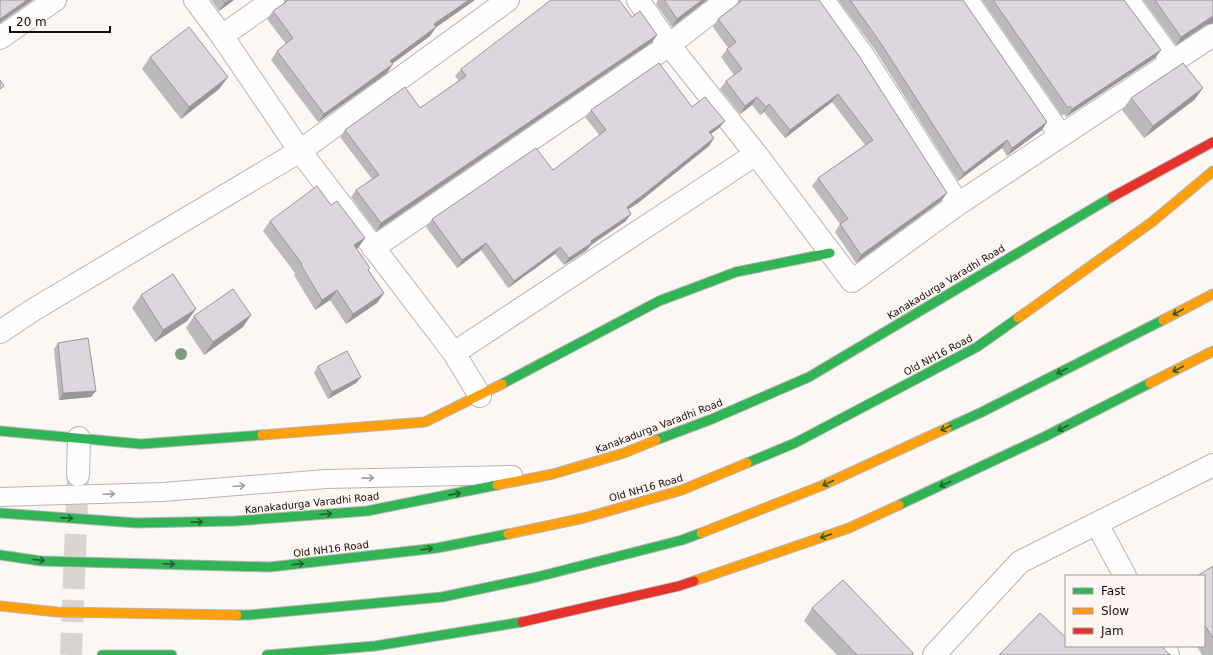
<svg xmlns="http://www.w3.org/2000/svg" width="1213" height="655" font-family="'DejaVu Sans',sans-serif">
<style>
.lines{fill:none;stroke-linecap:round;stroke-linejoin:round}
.secondary-tunnel{stroke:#d9d4d2;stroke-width:22;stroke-dasharray:22 11;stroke-linecap:butt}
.lane-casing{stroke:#bbb3b0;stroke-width:20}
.street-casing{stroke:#bbb3b0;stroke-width:24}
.fast-casing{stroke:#bbb3b0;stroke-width:11}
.slow-casing{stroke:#bbb3b0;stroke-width:11}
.jam-casing{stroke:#bbb3b0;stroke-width:11}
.lane{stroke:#fefefe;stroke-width:18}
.street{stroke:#fefefe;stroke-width:22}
.fast{stroke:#30b455;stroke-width:9}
.slow{stroke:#ff9f0a;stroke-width:9}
.jam{stroke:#e5322d;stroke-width:9}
.tree{fill:#7f9d7e}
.wall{fill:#bcb9bd}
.shaded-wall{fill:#99969a}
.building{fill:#dbd7dc;stroke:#99969a}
.oneway{stroke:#24602f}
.oneway2{stroke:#a29e9c}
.labels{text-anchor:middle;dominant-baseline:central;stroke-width:3;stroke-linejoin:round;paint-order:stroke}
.street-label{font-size:10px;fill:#190d09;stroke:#fdf6f3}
</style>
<rect width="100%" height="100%" fill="#fbf7f5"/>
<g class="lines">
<path class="secondary-tunnel" d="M71,655L78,475"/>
<defs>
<path id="lane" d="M0,497L163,492L326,479L513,475"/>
<path id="street" d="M195,0L222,36L300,151L454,353L480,396
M638,0L669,45L756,154L852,281L958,204L1213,35
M823,0L864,57L958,204
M967,0L1061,136
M1128,0L1173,62
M222,36L273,0
M0,38L55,0
M373,248L669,45L727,0
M0,332L33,310L300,151L508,0
M454,353L756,154
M78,475L79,438
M1097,524L1125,576
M1163,646L1168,655
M934,655L1020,562L1213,465"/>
<path id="fast" d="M502,384L659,301L736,272L830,253
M947,428L982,412L1163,320
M0,431L141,444L262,435
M656,440L712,419L809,377L1112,197
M747,463L795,443L977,347L1018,318
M899,505L1044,437L1150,383
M0,513L137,523L235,521L367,511L497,485
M0,555L41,561L270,567L437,548L508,534
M237,615H249L442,597L537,577L682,540L701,533
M102,655H172
M267,655L375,646L522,622"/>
<path id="slow" d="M1018,318L1152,222L1213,171
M1163,320L1213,294
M1150,383L1213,351
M262,435L425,422L502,384
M497,485L553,474L624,453L656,440
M701,533L821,486L947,428
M508,534L584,518L682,490L747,463
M694,581L849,528L899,505
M0,606L57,612L237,615"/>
<path id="jam" d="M1112,197L1213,142
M522,622L679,586L694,581"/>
</defs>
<use href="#lane" class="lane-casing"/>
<use href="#street" class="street-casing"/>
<use href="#fast" class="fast-casing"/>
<use href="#slow" class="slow-casing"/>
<use href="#jam" class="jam-casing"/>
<use href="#lane" class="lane"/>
<use href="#street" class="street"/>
<use href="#fast" class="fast"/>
<use href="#slow" class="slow"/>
<use href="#jam" class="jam"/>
</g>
<circle class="tree" cx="181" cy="354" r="6"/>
<path class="wall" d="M211,0H234L219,11Z
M285,0H475L436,27L430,36L392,64H393L387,73L318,122L271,60L277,51L286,44L267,19L273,11L285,3Z
M658,0H707L672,27L656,4Z
M739,0H819L947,193L941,201L856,263L835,232L840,224L812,186L818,178L865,145L832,102L785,138L764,112L760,115L752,105L740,114L720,89L726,81L734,75L721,57L727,49L728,48L713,27L718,19L739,3Z
M838,0H963L1047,122L1042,130L1007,156L1002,148L958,181L875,50Z
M982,0H1124L1161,50L1155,58L1066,117L1064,114L1062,116Z
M1143,0H1213L1212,23L1206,25L1176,45Z
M632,17L657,35L652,42L376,231L351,197L356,190L372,179L340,137L345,130L420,108L459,81L455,76L461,69Z
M150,57L228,77L219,89L181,119L142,69Z
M1203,88L1194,100L1144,138L1122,110L1131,98Z
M692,107L725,121L719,128L711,134L714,138L709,146L638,203L628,209L626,221L591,245L587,250L564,265L555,254L508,288L481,250L457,268L426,227L432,219L553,170L600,136L585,117L591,110Z
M331,205L365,238L358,248L356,249L369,271L384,293L377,303L346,324L330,300L315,310L294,275L295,273L263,231L270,221Z
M141,295L196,309L187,321L155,342L132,308Z
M251,315L243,327L204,355L186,328L194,316Z
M58,343L91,397L59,400L54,349Z
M318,366L361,377L356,383L328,399L314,373Z
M1213,566V655H1202L1197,646H1204V576Z
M812,608L913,653L912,655H837L804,621Z"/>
<path class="shaded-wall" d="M27,0H33L0,23V19Z
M229,0H234L219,11L225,3Z
M469,0H475L428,33L434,24Z
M702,0H707L672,27L677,19Z
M1213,16V23L1206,25L1176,45L1181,37Z
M436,27L430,36L385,69L390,61Z
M657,35L652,42L376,231L381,223Z
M1161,50L1155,58L1066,117L1072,109Z
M393,64L387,73L318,122L324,114Z
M228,77L219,89L181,119L189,107Z
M1203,88L1194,100L1144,138L1153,126Z
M838,94L832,102L785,138L790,130Z
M757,97L752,105L740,114L745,106Z
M769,104L764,112L760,115L766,107Z
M725,121L719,128L704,139L709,132Z
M1047,122L1042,130L1007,156L1012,148Z
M714,138L709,146L638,203L621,214L627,207Z
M1007,140L1002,148L958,181L964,173Z
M947,193L941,201L856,263L861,255Z
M631,214L626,221L591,245L587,250L564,265L569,258L591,241Z
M365,238L358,248L347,256L354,245Z
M486,243L481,250L457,268L462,260Z
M560,247L555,254L508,288L514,281Z
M337,290L330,300L315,310L322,300Z
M384,293L377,303L346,324L353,314Z
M196,309L187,321L155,342L163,330Z
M251,315L243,327L204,355L213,342Z
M361,377L356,383L328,399L332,392Z
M96,391L91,397L59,400L63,393Z"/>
<path class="building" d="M0,0H27L0,19Z
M223,0H229L225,3Z
M288,0H469L434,24L436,27L390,61L393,64L324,114L277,51L293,38L273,11L286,2Z
M551,0H619L632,17L640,11L657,35L381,223L356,190L379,175L345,130L405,87L420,108L466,76L461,69Z
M664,0H702L677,19Z
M742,0H819L859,56L947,193L861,255L840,224L848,219L818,178L873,140L838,94L790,130L769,104L766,107L757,97L745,106L726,81L742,69L727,49L736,42L718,19L740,2Z
M850,0H963L1047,122L1012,148L1007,140L964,173L880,42Z
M993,0H1124L1161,50L1072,109L1070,106L1068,108Z
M1155,0H1213V16L1181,37Z
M189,27L228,77L189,107L150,57Z
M659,63L692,107L705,97L725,121L709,132L714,138L643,195L627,207L631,214L591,241L592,243L569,258L560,247L514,281L486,243L462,260L432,219L536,148L553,170L606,130L591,110Z
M1183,63L1203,88L1153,126L1131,98Z
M0,80L4,86L0,89Z
M317,186L331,205L337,201L365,238L354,245L370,268L368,270L384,293L353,314L337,290L322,300L301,265L302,264L270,221Z
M173,274L196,309L163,330L141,295Z
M233,289L251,315L213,342L194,316Z
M88,338L96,391L63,393L58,343Z
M347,351L361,377L332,392L318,366Z
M1213,566V638L1204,624V576H1197Z
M843,580L913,653L912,655H857L812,608Z
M1040,613L1065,637L1066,636V646H1163L1165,650L1169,654L1171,655H999Z"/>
<defs><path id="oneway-shaft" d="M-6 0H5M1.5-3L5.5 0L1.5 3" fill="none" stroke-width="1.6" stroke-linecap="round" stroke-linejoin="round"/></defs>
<g class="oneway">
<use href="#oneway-shaft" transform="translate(1178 312) rotate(153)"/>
<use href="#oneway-shaft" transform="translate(1178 369) rotate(153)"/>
<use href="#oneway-shaft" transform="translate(1062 371) rotate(153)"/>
<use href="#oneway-shaft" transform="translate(946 428) rotate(155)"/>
<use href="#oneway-shaft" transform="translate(1063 428) rotate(153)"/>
<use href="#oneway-shaft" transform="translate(828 483) rotate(155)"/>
<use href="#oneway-shaft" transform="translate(945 484) rotate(155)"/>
<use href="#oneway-shaft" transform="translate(455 494) rotate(-11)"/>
<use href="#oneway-shaft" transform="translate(326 514) rotate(-5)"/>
<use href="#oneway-shaft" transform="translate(67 518) rotate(4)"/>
<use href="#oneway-shaft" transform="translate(197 522) rotate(-1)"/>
<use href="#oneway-shaft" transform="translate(826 536) rotate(161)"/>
<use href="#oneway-shaft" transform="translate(427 549) rotate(-7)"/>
<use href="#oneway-shaft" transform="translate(39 560) rotate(6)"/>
<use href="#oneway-shaft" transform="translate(169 564) rotate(2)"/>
<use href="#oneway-shaft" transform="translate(298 564) rotate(-7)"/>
</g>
<g class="oneway2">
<use href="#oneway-shaft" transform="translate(368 478) rotate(-1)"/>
<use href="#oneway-shaft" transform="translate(239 486) rotate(-5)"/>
<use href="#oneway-shaft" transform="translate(109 494) rotate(-2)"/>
</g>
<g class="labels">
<g class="street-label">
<text transform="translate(946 282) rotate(-31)">Kanakadurga Varadhi Road</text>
<text transform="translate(938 355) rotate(-28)">Old NH16 Road</text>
<text transform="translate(659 426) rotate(-21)">Kanakadurga Varadhi Road</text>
<text transform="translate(646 488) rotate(-16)">Old NH16 Road</text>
<text transform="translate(312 503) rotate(-6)">Kanakadurga Varadhi Road</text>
<text transform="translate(331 549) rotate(-7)">Old NH16 Road</text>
</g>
</g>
<rect x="1065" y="575" width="140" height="72" fill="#fdf6f3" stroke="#a29995"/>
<rect x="1073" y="588" width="20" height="6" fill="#30b455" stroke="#a29995"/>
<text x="1101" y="595" font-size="12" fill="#190d09">Fast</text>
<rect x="1073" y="608" width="20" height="6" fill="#ff9f0a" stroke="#a29995"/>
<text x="1101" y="615" font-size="12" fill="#190d09">Slow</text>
<rect x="1073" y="628" width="20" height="6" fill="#e5322d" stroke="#a29995"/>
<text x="1101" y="635" font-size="12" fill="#190d09">Jam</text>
<path d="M10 26v6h100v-6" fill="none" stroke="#190d09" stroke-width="2"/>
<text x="16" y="26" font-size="12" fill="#190d09" stroke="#fdf6f3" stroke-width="3" paint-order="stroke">20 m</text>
</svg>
